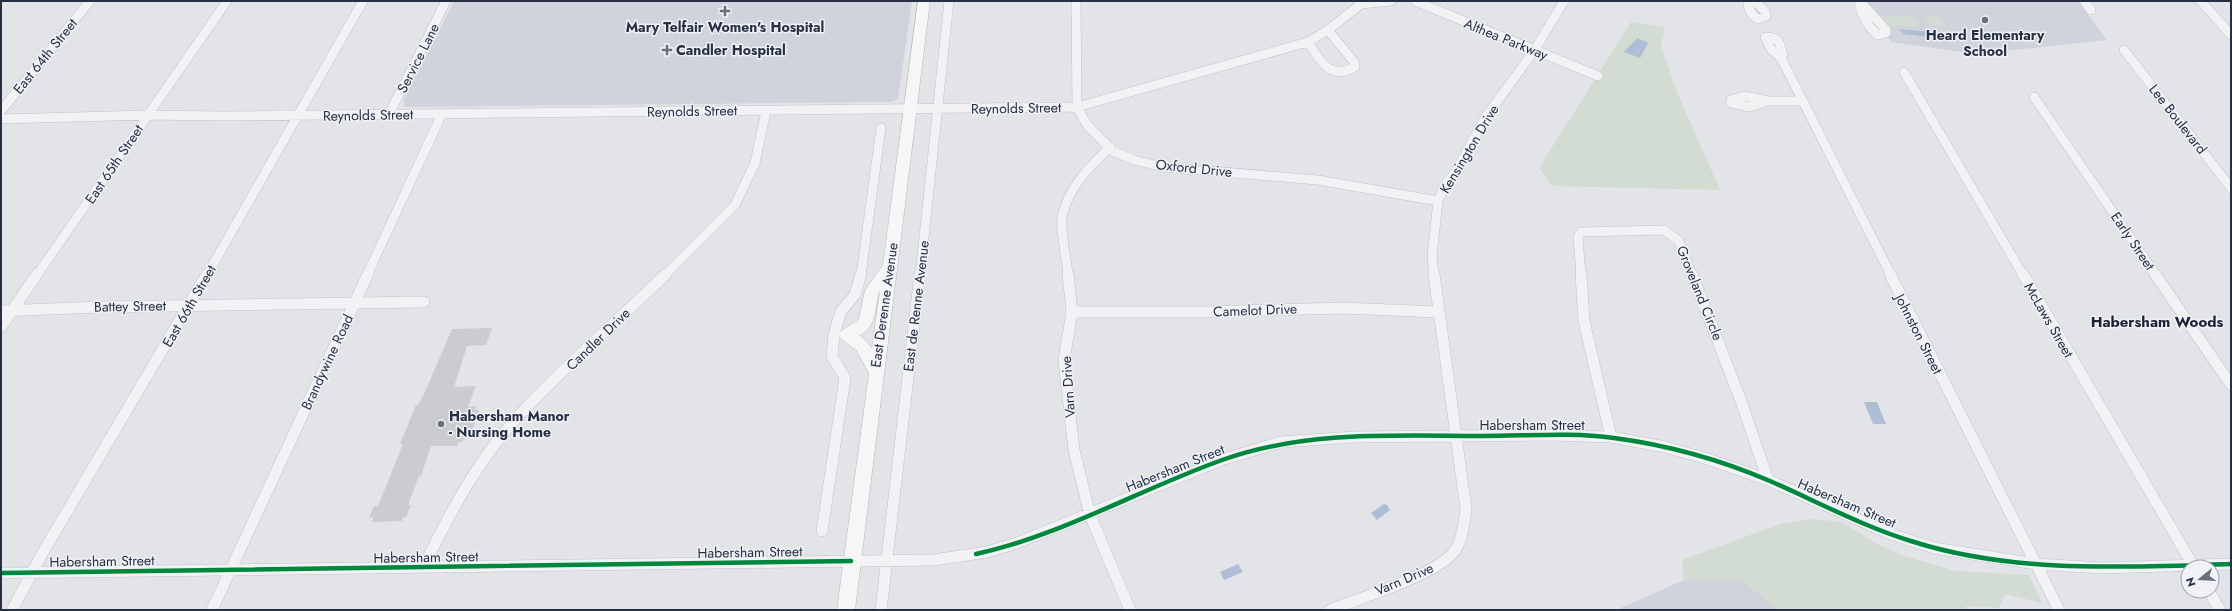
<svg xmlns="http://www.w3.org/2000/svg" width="2232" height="611" font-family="Jost,sans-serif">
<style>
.built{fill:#d0d3db}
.green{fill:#d2dcd2}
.water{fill:#aebfd5}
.building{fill:#cbccd0}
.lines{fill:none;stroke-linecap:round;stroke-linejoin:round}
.minor-far1-casing{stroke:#c0c2c6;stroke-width:10}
.minor-casing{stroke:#c0c2c6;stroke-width:12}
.highway-casing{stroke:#b4b7bd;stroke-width:1}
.minor-far1{stroke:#f2f2f4;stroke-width:9}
.minor{stroke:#f2f2f4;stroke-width:11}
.highway{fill:#f6f6f7;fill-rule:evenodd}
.cycleway-casing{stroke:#f0f2f7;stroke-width:7}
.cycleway{stroke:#00873e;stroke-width:4.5}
.poi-dot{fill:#686f7d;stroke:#f0f2f7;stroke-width:1.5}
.labels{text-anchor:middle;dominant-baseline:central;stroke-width:3;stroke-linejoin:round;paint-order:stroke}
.poi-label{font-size:14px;font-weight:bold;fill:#273043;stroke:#f0f2f7}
.street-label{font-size:14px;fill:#273043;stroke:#f0f2f7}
.neighbourhood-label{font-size:15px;font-weight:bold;fill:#1a2133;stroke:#f0f2f7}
</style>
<rect width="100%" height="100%" fill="#e2e4e8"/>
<path class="built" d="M454,1H912L898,99L890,102L405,107L403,101Z
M1865,1H2078L2107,40L1977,54L1891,42Z
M1684,580H1742L1778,610H1616Z"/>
<path class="green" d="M1879,16H1912L1919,26H1889Z
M1940,16L1947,26L1929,25L1924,17Z
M1631,22L1665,27L1661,47L1665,58L1679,97L1720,190L1552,186L1539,168Z
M1813,519L1842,522L1875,543L1901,555L1956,571L2029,575L2042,603L2005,594L1999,608L1966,606L1967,610H1778L1742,580H1684L1682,560L1781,524Z"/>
<path class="water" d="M1900,29L1940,33L1948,37L1944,39L1904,34L1899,30Z
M1637,38L1648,43L1640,58L1624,52Z
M1864,402H1877L1886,424H1873Z
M1384,504L1387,505L1390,510L1377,520L1371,513Z
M1238,564L1243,572L1224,580L1220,572Z"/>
<path class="building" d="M492,328L486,345L467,346L454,387L476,386L468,407L476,406L475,410H479L469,439H464L462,442H458L457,446H431L421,476H419L408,505H411L406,517H403L402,521L372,522L374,517L369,518L374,506H378L403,444H400L416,405H418L425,392L452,329Z"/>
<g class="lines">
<defs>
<path id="minor-far1" d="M1076,1L1077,107L1087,125L1113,151L1134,160L1163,167L1318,180L1438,201
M1415,1L1598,76
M1748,1C1748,9 1751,15 1758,19L1766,16L1765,11L1754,1
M1859,1C1861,15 1867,26 1878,35L1886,33V30L1860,1
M2084,1L2091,10
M2201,1L2231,35
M1765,37C1779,37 1779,41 1783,54L1781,58L1771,49Z
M1308,42C1320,61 1330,81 1355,67L1354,62L1328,30
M2124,50L2231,188
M1781,58L1891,275
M1904,72L2023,275
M1745,96L1768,101L1750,107L1731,103V100Z
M2034,97L2156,275
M1768,101H1801
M1,111L90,1
M389,114L446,1
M1,119L148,115L222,116L1077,107L1308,42L1328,30L1361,4L1391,1
M37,275L227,1
M207,275L363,1
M367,275L442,114
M665,275L735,205L755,163L766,111
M861,275L881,128
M920,275L949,1
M1068,275C1067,261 1060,230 1062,217C1068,188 1089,167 1110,147
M1434,275L1432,256L1438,201L1444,186L1455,173L1485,118L1534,51L1564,1
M1581,275L1578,237L1581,232L1664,230L1679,241L1692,275"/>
<path id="minor" d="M1068,274L1072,312L1064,360L1074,450L1090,515L1130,610
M1581,274L1584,321L1611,437
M1692,274L1741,401L1768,480
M1890,274L2059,610
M2023,274L2194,567
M2155,274L2231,385
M1,311L98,307L424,302
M1072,312H1204L1343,308L1438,312
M1,327L37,274
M822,531L845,378L832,356L834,334L841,311L855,295L861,274
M423,568C450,512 480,456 524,410C568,363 619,320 666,274
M1,573L934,560L987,552L1017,543L1224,459L1281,442L1354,437L1552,435L1611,437L1665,447L1705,458L1768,480L1893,535L1934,548L2036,564L2102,568L2231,564
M2209,591L2220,610
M12,610L42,554L207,274
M212,610L368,274
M881,610L920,274
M1330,610C1360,598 1433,576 1453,553C1463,541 1464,523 1466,509L1434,274"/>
<path id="highway" d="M918,1H930L855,610H837L869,373L856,350L841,339L838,335L841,331L859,319L865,290L883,265ZM880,290L872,348L860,335C879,325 873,308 880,290Z"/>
</defs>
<use href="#minor-far1" class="minor-far1-casing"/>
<use href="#minor" class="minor-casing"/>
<use href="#highway" class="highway-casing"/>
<use href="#minor-far1" class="minor-far1"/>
<use href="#minor" class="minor"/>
<use href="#highway" class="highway"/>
<defs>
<path id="cycleway" d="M976,554C1063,535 1142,488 1225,459C1309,430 1397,436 1483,436C1527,436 1571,432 1614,438C1667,445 1721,460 1770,481C1818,502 1864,527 1914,542C2016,574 2126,567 2231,564
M1,573L851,561"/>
</defs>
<use href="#cycleway" class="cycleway-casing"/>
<use href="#cycleway" class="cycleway"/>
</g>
<g class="poi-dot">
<path d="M723 5h4v4h4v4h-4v4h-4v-4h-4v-4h4z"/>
<circle cx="1985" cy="20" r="4"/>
<path d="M665 44h4v4h4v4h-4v4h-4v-4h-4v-4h4z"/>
<circle cx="441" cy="424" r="4"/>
</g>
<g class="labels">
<g class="poi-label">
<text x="725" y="27">Mary Telfair Women's Hospital</text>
<text x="1985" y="35">Heard Elementary<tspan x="1985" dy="16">School</tspan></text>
<text x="676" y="50" text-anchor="start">Candler Hospital</text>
<text x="449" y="416" text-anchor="start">Habersham Manor<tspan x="449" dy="16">- Nursing Home</tspan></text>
</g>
<g class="street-label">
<text transform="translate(1506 39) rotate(22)">Althea Parkway</text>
<text transform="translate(45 56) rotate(-51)">East 64th Street</text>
<text transform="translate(418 58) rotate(-63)">Service Lane</text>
<text transform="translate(1016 108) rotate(-1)">Reynolds Street</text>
<text transform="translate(692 111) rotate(-1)">Reynolds Street</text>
<text transform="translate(368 115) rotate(-1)">Reynolds Street</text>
<text transform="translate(2178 119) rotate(52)">Lee Boulevard</text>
<text transform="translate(1469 149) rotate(-59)">Kensington Drive</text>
<text transform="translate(114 164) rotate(-56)">East 65th Street</text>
<text transform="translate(1194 168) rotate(6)">Oxford Drive</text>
<text transform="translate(2133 241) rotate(56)">Early Street</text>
<text transform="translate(1700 293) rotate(68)">Groveland Circle</text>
<text transform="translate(884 305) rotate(-82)">East Derenne Avenue</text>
<text transform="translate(130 306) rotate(-1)">Battey Street</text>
<text transform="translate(189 306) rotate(-60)">East 66th Street</text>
<text transform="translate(916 306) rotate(-83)">East de Renne Avenue</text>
<text transform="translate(1255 310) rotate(-2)">Camelot Drive</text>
<text transform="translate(2049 320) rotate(60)">McLaws Street</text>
<text transform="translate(1919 334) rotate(63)">Johnston Street</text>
<text transform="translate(598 339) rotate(-44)">Candler Drive</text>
<text transform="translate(327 362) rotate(-65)">Brandywine Road</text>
<text transform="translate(1068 387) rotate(-94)">Varn Drive</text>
<text x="1532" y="425">Habersham Street</text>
<text transform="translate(1175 468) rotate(-22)">Habersham Street</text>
<text transform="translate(1847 503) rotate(23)">Habersham Street</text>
<text transform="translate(750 552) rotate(-1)">Habersham Street</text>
<text transform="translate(426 557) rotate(-1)">Habersham Street</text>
<text transform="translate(102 561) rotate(-1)">Habersham Street</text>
<text transform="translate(1404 579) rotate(-23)">Varn Drive</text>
</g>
<g class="neighbourhood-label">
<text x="2157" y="322">Habersham Woods</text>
</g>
</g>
<rect width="2232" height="611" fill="none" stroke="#273043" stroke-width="4"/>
<g transform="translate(2200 579) rotate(252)"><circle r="19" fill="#f0f2f7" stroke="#a0a4af"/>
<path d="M0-3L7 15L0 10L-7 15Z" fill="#686f7d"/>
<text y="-6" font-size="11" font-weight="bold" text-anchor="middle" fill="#273043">N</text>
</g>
</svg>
